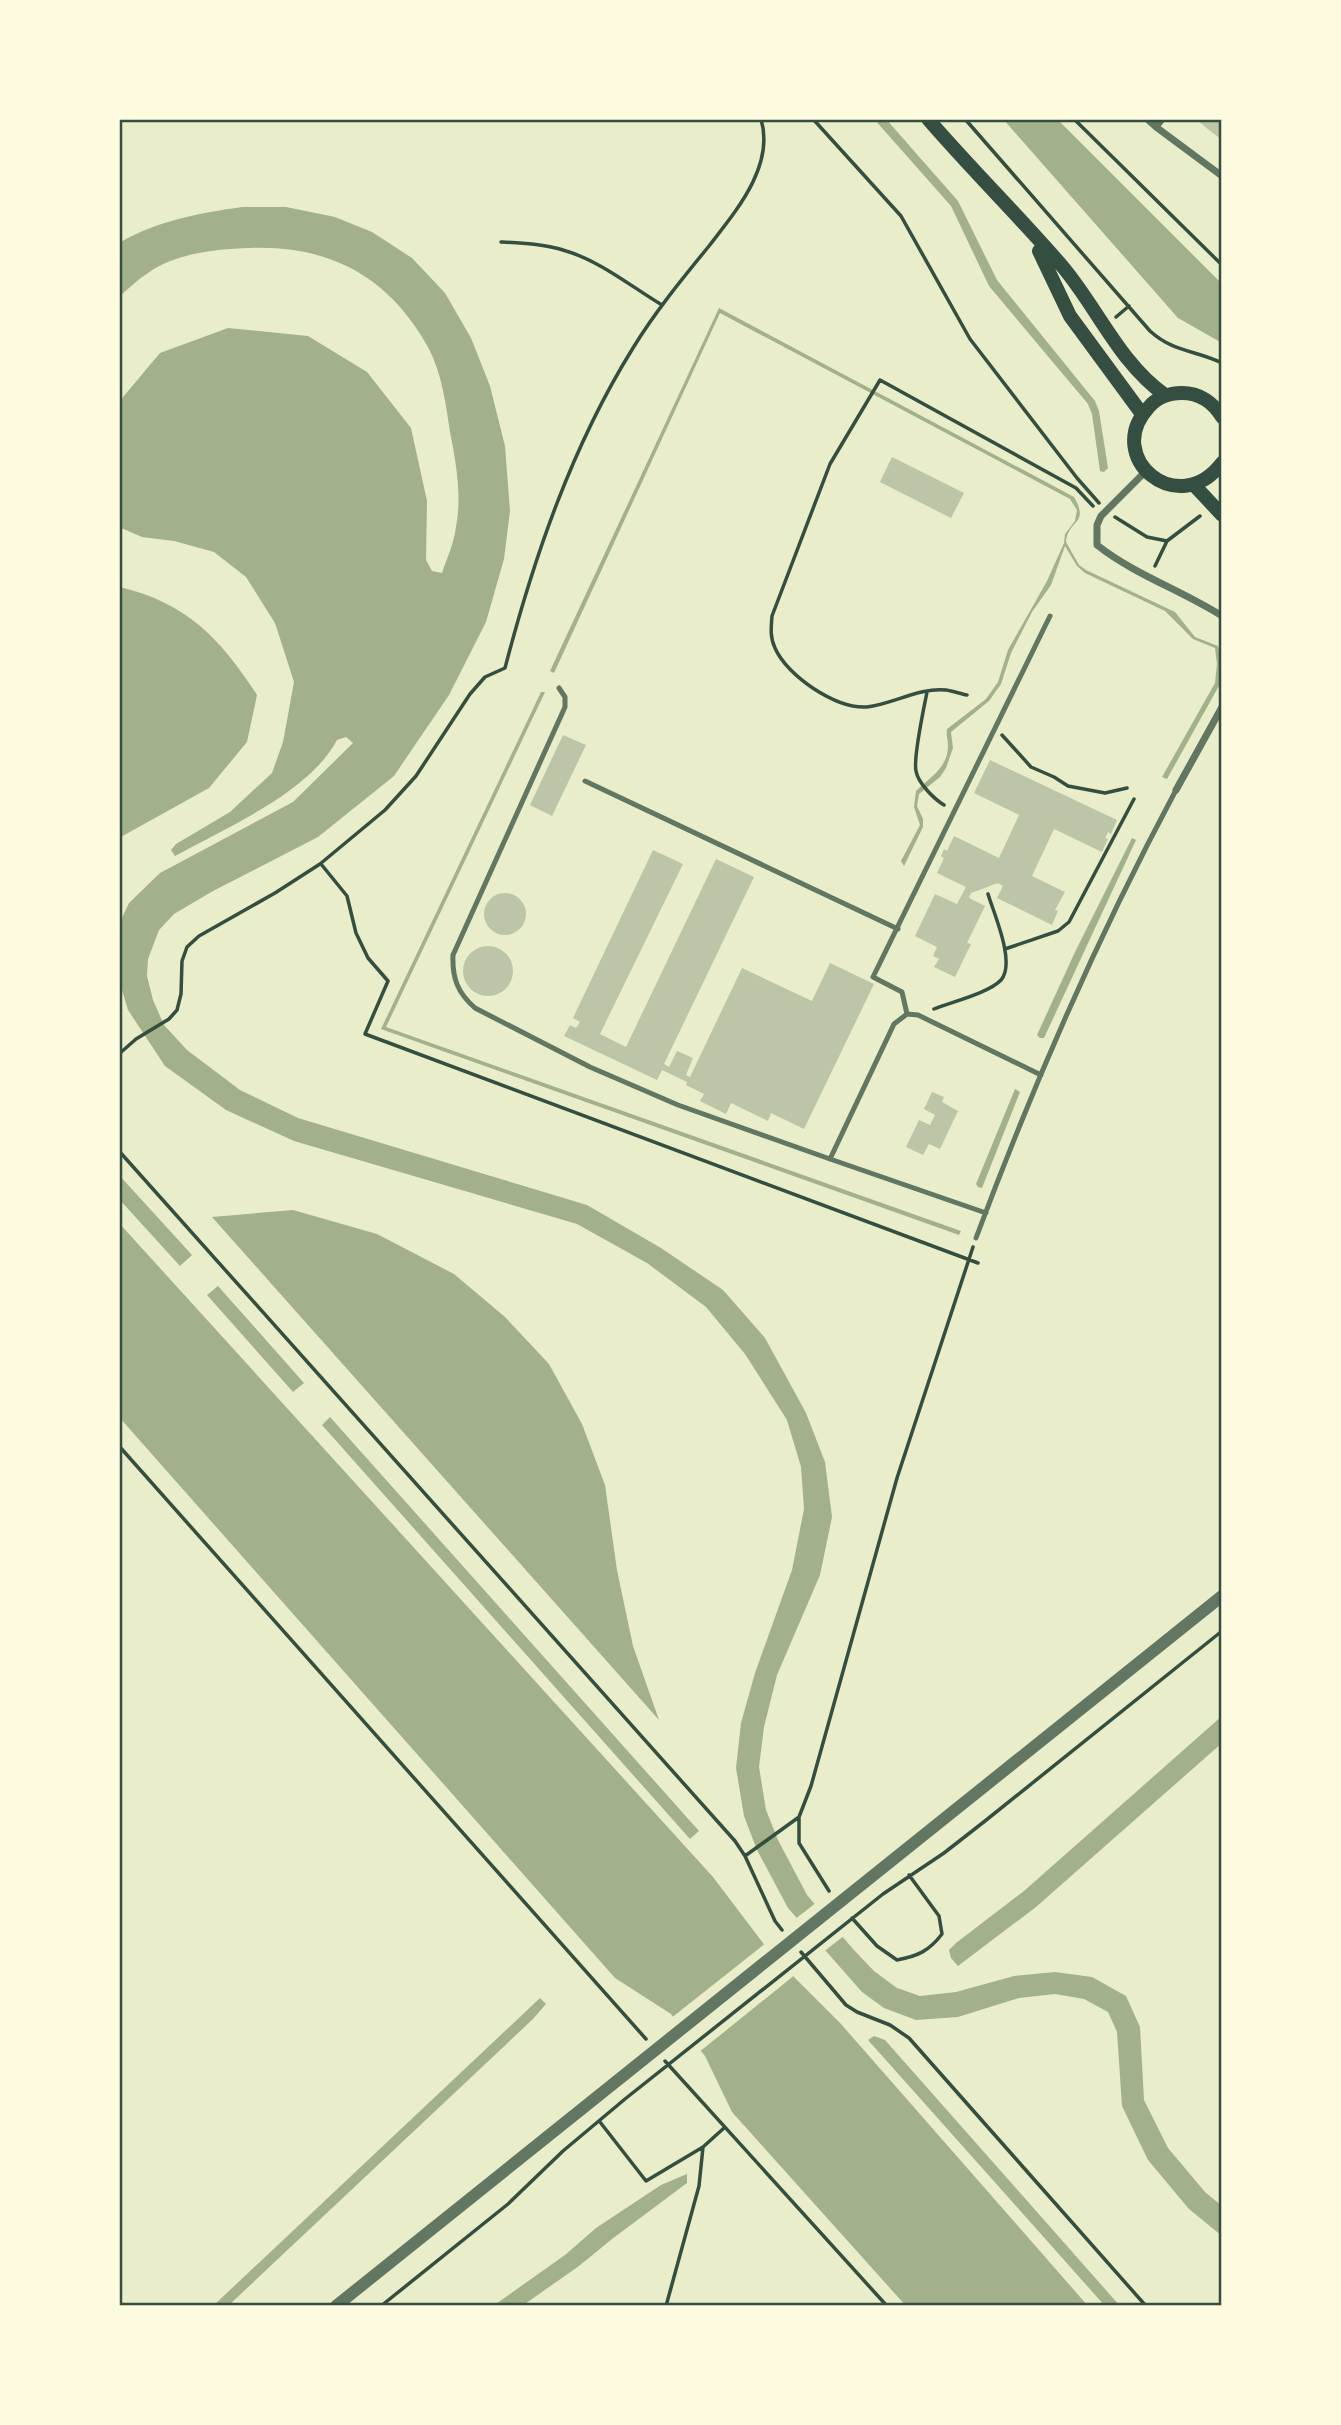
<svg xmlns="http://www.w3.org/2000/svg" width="1341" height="2425" font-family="Manrope,sans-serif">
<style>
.water{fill:#a3b18a}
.pier{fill:#e9edc9}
.building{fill:#bcc5a7}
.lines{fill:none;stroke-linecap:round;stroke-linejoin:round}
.path{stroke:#344e41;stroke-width:3.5}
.service{stroke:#617663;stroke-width:5}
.minor{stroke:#617663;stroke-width:7}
.tertiary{stroke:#617663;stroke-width:12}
.secondary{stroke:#344e41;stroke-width:14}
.neatline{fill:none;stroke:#344e41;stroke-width:2.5}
</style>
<rect width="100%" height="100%" fill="#e9edc9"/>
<path class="water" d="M874,119H886L958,201L997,280L1095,401L1099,411L1108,468L1104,472L1100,471L1092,414L1088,404L989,286L951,206Z
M1003,119H1057L1222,284V343L1178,318Z
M242,207H286L335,217L372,232L412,258L445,293L471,338L490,386L505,446L510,511L504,559L486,622L449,695L394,776L318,837L213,891L174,914L159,930L148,959L147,976L153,1000L164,1025L187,1050L240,1090L298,1118L587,1205L661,1248L723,1290L765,1338L806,1413L825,1462L832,1517L820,1575L777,1675L764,1727L759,1767L766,1810L778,1840L807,1895L853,1949L874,1971L897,1988L920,1996L956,1992L1014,1976L1055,1972L1092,1977L1126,1996L1140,2027L1144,2100L1168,2148L1205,2192L1222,2206V2236L1189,2209L1148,2160L1122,2106L1117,2032L1108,2012L1084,1999L1055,1994L1019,1998L958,2017L916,2020L884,2008L862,1992L788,1908L757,1850L744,1816L736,1768L741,1723L755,1673L792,1570L804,1509L801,1467L787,1420L745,1354L706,1307L647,1263L577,1224L294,1141L226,1110L165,1066L128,1010L119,980V924L129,903L160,873L293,802L353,743L346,737L337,740C309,793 227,827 175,856L171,850L176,844L230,812L272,773L283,742L294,682L275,623L246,577L214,552L174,541L142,537L119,527V405L123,397L160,353L228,328L308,336L367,372L411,428L427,501L426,560L432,571L442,573C447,558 454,543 456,527C462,496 456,462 450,432C446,405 442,374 429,349C390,277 330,245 250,248C216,249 176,253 148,273C137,280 128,289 119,297V243C156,221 200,213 242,207Z
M719,308L1074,497C1090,525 1068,519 1066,542L1079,565L1086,570L1175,612L1195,637L1218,646L1222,663L1220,684L1167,779L1162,777L1215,683L1217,664L1215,648L1193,639L1165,611L1085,573L1077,566L1065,546L1051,585L1032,612L1011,653L1001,684L989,701L951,732L953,748L946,768L940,777L919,794L917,806L923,819V827L904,866L901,861L920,825L914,807L916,791C929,778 948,768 948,746C948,740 946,736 947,729L986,699L998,682L1008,650L1047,581L1064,543L1065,534L1075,521L1077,510L1070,499L720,313L554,673L550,671Z
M119,587C186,602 221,639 257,695L247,742L209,788L119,838Z
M541,692H545L386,1027L961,1231L959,1235L381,1029Z
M1132,838L1136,840L1044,1038H1040L1037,1035L1075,952Z
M1015,1089L1020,1092L982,1188L978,1187L976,1184Z
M119,1175L192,1255L180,1266L119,1199Z
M293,1210L377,1234L454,1274L505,1317L549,1364L582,1424L605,1485L617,1570L633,1646L659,1720L212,1217Z
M119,1223L713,1877L763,1943L795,1978L841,2024L1088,2306H906L732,2112L705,2056L671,2014L615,1978L119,1417Z
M218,1286L304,1383L293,1392L207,1295Z
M330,1417L699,1831L690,1839L322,1425Z
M1222,1716V1743L1036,1907L958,1966L951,1958L949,1950L956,1943L1024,1891Z
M540,1998L546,2004L533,2019L228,2306H213Z
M874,2036L885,2040L1120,2306H1105L868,2040Z
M687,2174V2183L612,2239L579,2266L522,2306H493L565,2255L596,2228L661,2185Z"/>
<path class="pier" d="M817,1902L845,1935L822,1953L794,1920Z
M767,1942L796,1974L698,2053L670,2019Z"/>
<path class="building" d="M1196,119H1222V140L1209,130Z
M892,457L964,493L951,518L880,482Z
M563,735L586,745L552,816L530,805Z
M990,760L1117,820L1111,834L1108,832L1105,838L1108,839L1102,852L1054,829L1032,876L1065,892L1055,910L1058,911L1052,925L997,898L1003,886L998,883L971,893L969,898L985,906L967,943L971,944L955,977L934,967L939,959L933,956L937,947L915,936L935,894L957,904L966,887L937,873L944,858L941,856L944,849L947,851L954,836L999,858L1019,815L974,793Z
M653,850L683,864L600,1034L626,1047L716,859L754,877L664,1064L669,1067L677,1051L693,1058L686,1075L690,1077L742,968L812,1001L830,963L874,984L804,1129L771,1113L768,1121L731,1103L726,1114L700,1101L704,1094L686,1085L687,1082L662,1070L657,1080L564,1036L570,1025L576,1028L580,1022L573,1018Z
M484 914a21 21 0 1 1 42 0a21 21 0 1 1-42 0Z
M463 971a25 25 0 1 1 50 0a25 25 0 1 1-50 0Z
M932,1092L944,1097L942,1102L958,1111L940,1149L929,1144L923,1155L906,1147L919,1120L930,1125L935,1115L924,1109Z"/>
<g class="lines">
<path class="path" d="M813,119L901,216L970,339L1077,478L1099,503
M965,119L1150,331C1173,352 1195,350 1222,363
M1074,119L1222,265
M501,242C522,243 545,244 566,251C600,261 632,287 662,305
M1116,317L1129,306
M1115,517L1147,537L1167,541
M1155,566L1167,541L1200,516
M927,692C924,708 913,757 916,771C918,783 934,799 944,805
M967,695C961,694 953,691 946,690C920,687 893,704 867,707C836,709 787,676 775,648C770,638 771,628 772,616L830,464L880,380L1076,488L1093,506
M1002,735L1031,767L1054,777L1068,786L1105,793L1127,788
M321,864L347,896L356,933L368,958L388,981L365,1034L978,1263
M1005,949L1058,931L1069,922L1134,799
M934,1009C951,1002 989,993 1001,980C1016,963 994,914 988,894
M119,1054L136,1039L169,1019L177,1010L181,994L182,961L187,947L199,936L275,893L320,864L385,810L416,776L470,694L485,677L505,668C534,557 572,446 633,348C655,312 682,279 709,246C736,211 775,166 761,119
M119,1151L735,1841L745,1856L775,1921L782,1930
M119,1446L646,2039
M799,1817V1843L829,1891
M745,1856L799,1817L811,1786L897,1478L973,1247
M852,1918L877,1946L897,1960C918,1956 929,1951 942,1934L939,1916L909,1875
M801,1952L846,2005L857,2012L890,2025L909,2038L1146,2306
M665,2061L887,2306
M600,2122L646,2181L703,2147
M381,2306L508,2204L563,2151L625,2099L883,1894L944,1853L985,1821L1222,1631
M666,2306L699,2186L703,2147L724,2128"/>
<path class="service" d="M559,688L565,697V707L453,955C452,979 458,993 475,1008L590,1067L678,1105L830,1159L894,1024L907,1014L918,1015L1041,1075
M585,781L898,929
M907,1014L902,992L873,977L1050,616
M830,1159L986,1213
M976,1238C1033,1085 1099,934 1176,790"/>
<path class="minor" d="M1147,119L1156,127
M1162,119L1156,127L1222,176
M1146,471L1101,516L1097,525V545C1135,575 1181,590 1222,616
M1176,790L1222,707"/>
<path class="tertiary" d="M336,2306L1222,1596"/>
<path class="secondary" d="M928,119C971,169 1019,216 1062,266C1097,307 1120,364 1165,395
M1039,251L1070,316L1142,414
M1222,417C1213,402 1199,393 1182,393C1169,393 1156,398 1148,408C1103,457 1178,521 1222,463
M1194,485L1222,515"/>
</g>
<rect width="1341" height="2425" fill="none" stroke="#fefae0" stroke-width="242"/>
<rect x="121" y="121" width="1099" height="2183" class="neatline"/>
</svg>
